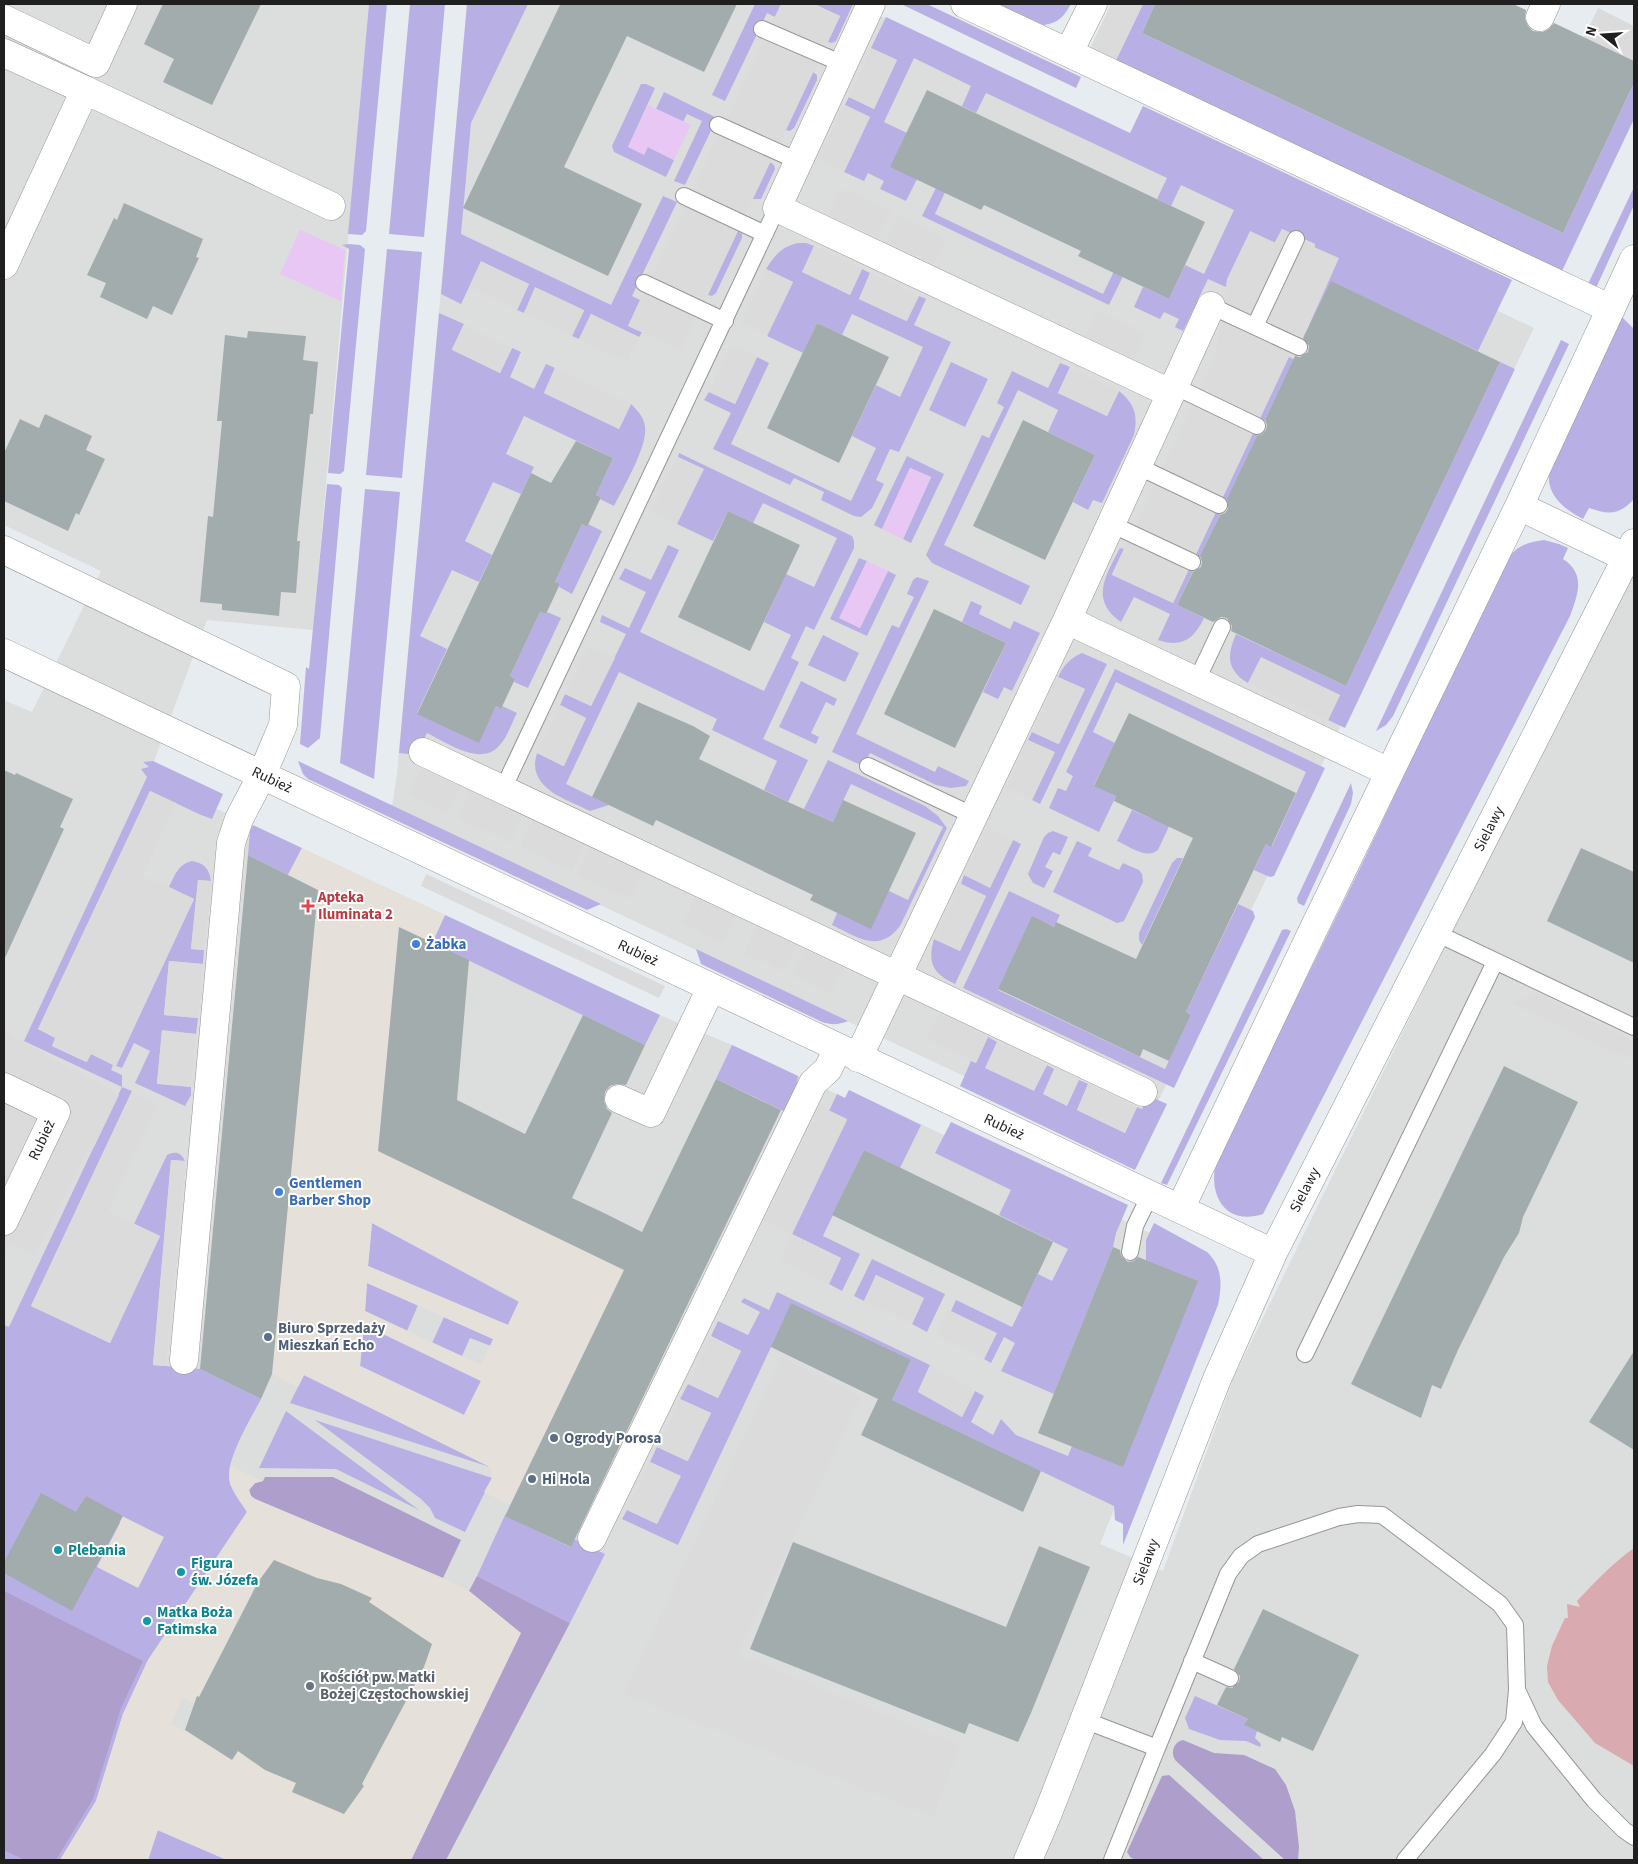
<svg xmlns="http://www.w3.org/2000/svg" width="1638" height="1864" font-family="'Source Sans 3',sans-serif">
<style>
.residential{fill:#dcdddd}
.grass{fill:#b8b0e5}
.forest{fill:#ae9ecb}
.park{fill:#e8c7f5}
.parking{fill:#dbdbdb}
.plaza{fill:#e5e1da;fill-rule:evenodd}
.water{fill:#d9aab0}
.building{fill:#a2acad}
.lines{fill:none;stroke-linecap:round;stroke-linejoin:round}
.lane-casing{stroke:#969696;stroke-width:18}
.street-casing{stroke:#969696;stroke-width:29}
.lane{stroke:#fff;stroke-width:16}
.street{stroke:#fff;stroke-width:28}
.health-dot{fill:#e0444e;stroke:#fff;stroke-width:2}
.shop-dot{fill:#3f7fe0;stroke:#fff;stroke-width:2}
.service-dot{fill:#5c6f8a;stroke:#fff;stroke-width:2}
.culture-dot{fill:#0f9aa8;stroke:#fff;stroke-width:2}
.worship-dot{fill:#6b7280;stroke:#fff;stroke-width:2}
.labels{text-anchor:middle;dominant-baseline:central;stroke-width:4;stroke-linejoin:round;paint-order:stroke}
.street-label{font-size:15px;fill:#1f1f1f;stroke:#fff}
.health-label{font-size:15px;font-weight:bold;fill:#be3a42;stroke:#fff;text-anchor:start}
.shop-label{font-size:15px;font-weight:bold;fill:#366cbe;stroke:#fff;text-anchor:start}
.service-label{font-size:15px;font-weight:bold;fill:#4e5e75;stroke:#fff;text-anchor:start}
.culture-label{font-size:15px;font-weight:bold;fill:#0d838f;stroke:#fff;text-anchor:start}
.worship-label{font-size:15px;font-weight:bold;fill:#5b616d;stroke:#fff;text-anchor:start}
</style>
<rect width="100%" height="100%" fill="#e6ecef"/>
<path class="residential" d="M4,4H369L313,630L207,620L148,777L662,1016L732,1045L845,1098L849,1090L1194,1254L1210,1270L1100,1544L1163,1571L1234,1377L1634,560V1860H4V700L32,712L101,571L4,525Z
M467,4H855L1534,328L1132,1155L392,807L397,774Z"/>
<path class="grass" d="M369,4H387L366,231L362,235L348,234Z
M410,4H445L424,237L389,234Z
M467,4H528L471,123L461,234L611,305L663,196L677,202L632,296L640,300L628,326L642,332L639,337L591,314L579,339L572,336L584,311L536,288L524,313L517,310L529,284L481,262L461,304L441,294Z
M755,4H781L775,17L767,13L725,101L712,95Z
M814,4H853L836,41L832,43L828,42L840,16Z
M901,4L929,5L1081,77L1076,88Z
M995,4H1071C1064,16 1059,23 1044,25Z
M1143,4H1155L1142,33L1563,233L1634,83V119L1562,271L1116,60Z
M886,17L1130,133L1143,106L1512,280L1478,351L1331,282L1309,327L1315,244L1282,229L1246,296L1208,279L1183,331L1175,327L1179,319L1164,312L1160,319L1134,307L1143,287L1169,299L1185,265L1204,274L1234,210L1181,185L1171,206L1157,199L1167,178L986,93L976,113L962,106L971,86L914,58L884,122L907,133L917,179L906,201L880,189L884,181L868,173L864,181L844,172L870,117L845,105L849,97L874,109L897,60L871,48Z
M813,72L817,75V80L794,128L790,131L786,130Z
M641,84H646L655,88L628,147H648L674,160L666,177L614,152L612,146Z
M664,92L713,116L716,120L685,185L674,181L702,121L687,114L683,122L656,109Z
M770,162L774,165L775,169L761,199H753L700,174L758,188Z
M938,184L947,188L935,214L1103,294L1116,267L1125,272L1109,305L922,216Z
M1634,187V205L1596,288L1588,284Z
M738,231L742,234V238L716,293L712,296L708,295Z
M798,243H806L814,246L803,272L850,295L862,269L870,273L859,299L906,321L919,296L926,299L914,325L951,342L899,452L890,449L876,480L884,484L872,508L861,517L854,516L821,500L824,492L794,478L790,485L713,449L731,413L704,400L709,392L735,404L757,357L769,363L731,444L851,501L876,448L852,436L876,385L900,397L923,347L852,314L842,335L817,323L803,353L767,336L793,282L766,269C775,255 781,247 798,243Z
M349,244L360,245L365,249L344,471L340,474L328,473L349,249L342,245Z
M387,249L422,252L402,478L366,475Z
M439,313L464,324L452,349L500,373L512,348L521,352L510,377L534,389L546,364L555,368L544,393L619,429L631,404C638,411 644,417 645,427C648,446 623,488 614,506L600,499L601,497L596,495L613,458L524,416L506,454L534,467L521,494L493,482L465,541L492,555L479,582L452,570L420,636L447,649L417,713L478,742L496,706L501,709L502,706L517,713C511,724 507,739 498,747C480,766 445,742 427,733L416,755L399,753Z
M1621,316L1634,329V499C1619,515 1609,515 1589,508L1583,519C1566,510 1547,497 1549,474C1550,470 1552,464 1554,459Z
M1561,340L1569,344L1393,716L1386,725L1376,731Z
M1289,356L1294,359L1177,605L1204,618C1194,639 1182,648 1158,640L1170,614L1134,597L1121,622C1089,600 1106,575 1120,548L1124,549L1112,575L1173,603Z
M951,362L988,379L965,427L929,410Z
M1500,362L1515,369L1345,728L1328,720L1340,695L1261,658L1248,683C1226,670 1227,655 1236,634L1346,686Z
M1060,363L1070,367L1058,393L1107,416L1119,391C1135,404 1138,415 1134,435L1102,503L1093,500L1088,510L1073,502L1095,455L1048,432L1058,410L1018,390L944,545L1030,586L1021,605L932,563L926,555L982,435L989,438L1004,407L997,403L1012,371L1048,388Z
M679,453L852,536L854,541V548L814,630L806,626L791,658L799,662L763,739L808,760L788,802L764,790L777,761L712,730L717,719L619,672L566,784L609,805L590,811C571,801 536,792 535,765C535,761 536,757 537,753L563,766L586,718L560,705L565,694L591,706L626,634L600,622L602,615L629,628L646,592L619,579L625,568L651,580L668,545L679,550L640,632L764,691L791,635L764,622L786,574L814,587L837,538L763,503L753,523L728,511L713,541L677,524L703,469L678,457Z
M907,456L944,474L911,543L903,539L931,477L910,468L882,529L874,525Z
M327,484L339,485L342,488L320,738L308,748L300,744L306,667L309,669Z
M365,489L400,492L374,779L340,763Z
M582,524L587,527L588,524L602,531L572,594L559,587L560,585L555,582Z
M1544,540L1559,544L1568,548L1563,559C1586,574 1578,594 1570,616L1263,1214C1226,1226 1208,1196 1216,1163L1362,864L1505,562C1517,546 1524,543 1544,540Z
M859,558L867,561L840,618L860,628L888,571L896,575L867,636L830,619Z
M917,577L929,581L856,734L935,772L938,766L969,781L966,786L951,788L936,785L870,753L863,766L832,752L892,625L899,628L914,597L907,594L913,580Z
M971,601L982,606L979,614L1010,629L1014,621L1040,633L1012,691L1004,687L998,699L983,692L1006,643L962,622Z
M540,612L546,614L547,612L561,618L528,688L514,682L515,679L510,676Z
M823,635L859,653L845,682L808,665Z
M1082,653L1107,664L1040,804L1032,800L1054,753L1028,740L1032,732L1059,744L1085,689L1058,677C1064,665 1070,658 1082,653Z
M1115,669L1325,768L1274,876L1270,877L1254,870L1266,844L1272,846L1306,772L1116,682L1093,732L1115,743L1094,785L1116,796L1099,832L1049,808L1058,788L1066,791L1073,776L1066,772Z
M801,681L837,699L834,706L826,702L811,733L819,737L816,744L779,727Z
M828,760L925,806L938,816L947,828L900,926C879,954 857,937 832,925L837,913L889,891L908,900L943,827L851,784L833,822L804,809Z
M153,761L223,794L212,819L201,815L150,791L38,1029L56,1038L52,1046L86,1062L91,1054L113,1065L111,1070L122,1075V1087L132,1091L31,1306L110,1343L160,1236L134,1224L167,1155C175,1151 181,1152 185,1161L171,1160L153,1365L200,1369L261,1399C251,1418 230,1453 229,1474C228,1488 240,1501 247,1512L148,1660L123,1714L96,1801L60,1860H4V1325L9,1327L122,1087L24,1041L147,777L141,769L149,767L143,762Z
M298,761L601,904L587,910L308,779L303,774Z
M1351,783L1353,793L1351,804L1304,906L1298,903L1297,898Z
M1132,810L1150,818L1153,813L1171,822L1158,850C1146,860 1129,846 1117,841Z
M253,825L302,848L288,875L248,855L250,831Z
M1053,831L1068,837L1060,855L1053,852L1045,867L1053,871L1044,888L1033,883L1028,874L1044,837L1048,833Z
M1013,840L1021,844L955,984C933,974 927,963 934,939L960,951L986,896L961,884L964,875L990,887Z
M1077,841L1092,848L1088,856L1119,870L1123,863L1139,870L1142,874L1143,882L1124,921L1117,923L1053,892Z
M1177,858H1183L1142,945L1139,940V933L1172,863Z
M192,861C204,863 209,868 211,881L198,880L191,949L204,950L203,964L169,961L164,1015L198,1018L196,1034L162,1031L157,1083L191,1087V1095L185,1106L135,1083L150,1051L134,1043L122,1068L116,1066L194,899L169,887C175,875 178,864 192,861Z
M1009,891L1060,915L1054,927L1032,917L998,990L1165,1069L1191,1015L1186,1012L1238,904L1253,911L1255,917L1174,1088L963,988Z
M445,915L660,1015L645,1045L432,943Z
M1286,929L1291,931L1167,1185L1161,1183L1282,930Z
M696,949L848,1021C838,1025 832,1025 822,1022L701,964Z
M988,1037L997,1042L986,1068L1034,1090L1047,1065L1054,1069L1043,1094L1067,1106L1079,1080L1088,1084L1077,1110L1125,1133L1137,1107L1142,1109L1149,1096L1167,1104L1135,1170L960,1086L971,1061L976,1063Z
M732,1045L798,1076L797,1083L784,1111L716,1079Z
M849,1090L921,1125L900,1168L864,1150L823,1236L860,1254L842,1291L829,1284L841,1258L792,1234L847,1120L829,1111L837,1094L845,1098Z
M951,1122L1128,1205L1116,1233L1113,1247L1054,1394L1001,1371L1015,1343L1004,1337L991,1363L984,1359L996,1333L951,1311L956,1300L1012,1327L1038,1274L1052,1281L1068,1249L999,1215L1011,1190L935,1153Z
M372,1223L519,1302L508,1325L368,1266Z
M1154,1223L1207,1252C1223,1267 1222,1285 1218,1305L1123,1545V1524L1115,1520L1114,1506L892,1400L911,1360L771,1347L678,1545L622,1519L627,1510L657,1524L680,1476L650,1462L657,1447L687,1461L711,1413L680,1399L688,1384L718,1398L741,1351L711,1336L718,1321L748,1335L760,1312L741,1302L744,1298L769,1310L777,1292L930,1365L918,1392L962,1417L975,1391L984,1396L971,1422L993,1435L1001,1419L1016,1435L1068,1456L1146,1260V1240Z
M872,1259L945,1294L927,1332L912,1324L924,1298L876,1275L864,1301L854,1296Z
M367,1283L418,1305L407,1331L365,1311Z
M444,1317L493,1339L491,1346L470,1338L462,1356L432,1343Z
M364,1324L481,1381L464,1415L360,1366Z
M304,1375L490,1467L290,1403Z
M286,1411L419,1510L336,1469L259,1468Z
M315,1420L492,1478L465,1532L435,1518L430,1508L421,1499Z
M505,1515L570,1547L574,1539L605,1554L570,1623L477,1576Z
M1195,1696L1248,1719L1245,1725L1257,1731L1255,1738L1261,1744L1260,1747L1246,1741L1220,1740L1189,1729L1185,1718Z
M157,1830L227,1860H148Z"/>
<path class="forest" d="M265,1477H333L461,1540L443,1578L255,1499L251,1496L249,1490L255,1483L263,1481Z
M477,1576L570,1623L446,1860H411L520,1633L469,1591Z
M4,1591L143,1661L121,1708L93,1799L56,1860H24L4,1850Z
M1183,1740L1214,1753L1244,1755L1275,1769L1286,1785L1295,1811L1299,1847L1298,1860H1285L1176,1761C1170,1754 1173,1742 1183,1740Z
M1169,1775L1264,1860H1138L1131,1858L1127,1852L1162,1776Z"/>
<path class="park" d="M648,105L691,125L674,160L648,147L644,155L628,147Z
M300,230L345,250L341,301L280,274Z
M910,468L931,477L903,539L882,529Z
M867,561L888,571L860,628L839,618Z"/>
<path class="parking" d="M781,4H814L840,16L681,350L628,326Z
M1111,4H1143L1116,60L1090,48Z
M1598,8L1634,26V61L1584,38Z
M871,48L897,60L874,109L849,97Z
M845,105L870,117L844,172L819,159Z
M841,188L891,211L878,237L829,214Z
M898,215L947,238L934,264L886,241Z
M1282,229L1315,244L1314,247L1339,258L1294,359L1289,357L1173,603L1112,574L1215,357L1227,279L1250,231L1276,243Z
M814,246L862,269L850,295L802,272Z
M481,261L529,284L517,310L469,287Z
M766,269L793,282L767,336L741,323Z
M870,273L919,296L907,321L859,299Z
M535,287L584,310L572,336L524,313Z
M1098,310L1146,333L1134,359L1085,336Z
M591,314L639,337L627,362L579,339Z
M464,324L512,348L500,373L452,350Z
M731,344L757,357L735,404L709,392Z
M1070,367L1119,391L1107,416L1058,393Z
M555,368L631,404L619,429L544,393Z
M678,457L704,469L677,524L651,512Z
M588,646L615,658L591,706L565,694Z
M1261,657L1340,695L1328,720L1248,683Z
M1058,677L1085,689L1058,744L1032,732Z
M560,705L586,718L564,766L537,753Z
M1028,740L1055,752L1032,800L1006,788Z
M421,768L460,787L448,813L408,795Z
M150,791L176,803L143,875L194,899L116,1066L91,1054L87,1062L52,1046L55,1038L38,1029Z
M470,791L522,816L510,843L458,818Z
M532,821L585,845L572,872L520,847Z
M987,828L1013,840L990,888L964,875Z
M590,848L643,873L630,899L578,875Z
M426,874L665,986L659,998L421,886Z
M198,880L211,881L204,950L191,949Z
M961,884L986,896L960,951L934,939Z
M695,898L735,916L722,943L683,924Z
M756,927L796,945L784,972L744,953Z
M804,949L844,968L831,994L792,976Z
M169,961L203,964L198,1018L164,1015Z
M1535,993L1634,1041V1061L1510,1003Z
M939,1014L988,1037L976,1063L927,1040Z
M162,1030L196,1034L191,1087L157,1084Z
M4,1032L119,1095L94,1147L86,1151L35,1256L10,1244L4,1254Z
M997,1042L1047,1065L1034,1091L985,1068Z
M1088,1084L1137,1107L1125,1133L1077,1110Z
M132,1091L158,1104L108,1211L160,1236L110,1343L31,1306Z
M820,1106L847,1119L792,1234L841,1258L829,1284L780,1260L792,1235L764,1221Z
M171,1160L185,1161L166,1366L153,1365Z
M876,1275L924,1298L912,1324L864,1301Z
M948,1310L997,1333L984,1359L935,1336Z
M711,1336L741,1351L718,1398L688,1384Z
M781,1357L861,1397L738,1654L960,1745L933,1817L624,1694Z
M930,1365L975,1391L962,1417L918,1391Z
M680,1399L711,1413L688,1461L657,1447Z
M650,1462L681,1476L657,1524L627,1510Z"/>
<path class="plaza" d="M302,848L445,915L432,943L399,927L378,1151L624,1270L510,1505L484,1492L492,1478L490,1467L304,1375L298,1387L272,1374L318,890L288,875ZM372,1223L519,1301L508,1325L368,1266ZM367,1283L493,1339L481,1365L365,1311ZM364,1325L481,1381L464,1415L360,1366Z
M231,1466L263,1481L255,1483L249,1490L251,1496L255,1499L443,1578L469,1591L521,1633L411,1860H227L158,1830L148,1860H60L96,1801L123,1714L148,1660L247,1512L230,1484L229,1475ZM275,1560L278,1562L276,1563L370,1600L369,1602L385,1613L432,1644L420,1679L418,1678L362,1784L364,1786L343,1814L340,1813L343,1808L341,1806L337,1811L293,1793L296,1782L265,1770L238,1751L232,1760L191,1734L193,1727L188,1732L171,1724L182,1697L194,1703L197,1696L199,1697L255,1590L253,1589Z
M116,1513L164,1537L138,1588L97,1567L120,1523Z"/>
<path class="water" d="M1634,1548V1766L1595,1743L1558,1700L1548,1682L1547,1666L1552,1646L1565,1618H1568L1567,1604L1580,1607L1577,1601C1595,1582 1613,1563 1634,1548Z"/>
<path class="building" d="M163,4H261L212,105L163,82L174,59L144,44Z
M558,4H737L704,72L627,36L564,167L642,204L608,276L463,208L560,5Z
M1155,4H1513L1526,10L1525,19L1528,26L1533,31L1542,32L1549,29L1554,23L1634,61V83L1563,233L1142,33Z
M927,90L1205,222L1169,299L1078,256L1081,251L984,205L981,210L890,167Z
M124,203L203,239L196,257L199,258L172,315L153,306L147,319L100,297L106,283L87,275L114,218L117,220Z
M1331,281L1500,362L1346,686L1231,631L1232,626L1227,618L1221,617L1213,622L1177,605L1193,572L1201,567L1202,562L1200,556L1220,515L1225,513L1228,509L1227,499L1257,436L1262,434L1266,430L1267,425L1265,420L1295,356L1300,357L1308,352L1309,346L1303,338Z
M817,323L889,357L839,463L767,428Z
M248,331L306,336L303,360L318,362L313,414H310L297,541H300L296,593L281,592L279,616L222,610V604L200,602L208,516L213,517L222,421H217L225,335L247,338Z
M45,414L92,436L86,450L105,459L79,515L76,513L68,531L4,501V453L20,419L39,428Z
M1023,420L1095,455L1045,560L973,526Z
M576,441L613,458L596,495L601,497L587,527L582,524L555,582L560,584L546,614L540,612L510,676L515,679L501,709L496,706L479,743L417,714L531,473L551,483Z
M728,511L800,545L750,651L678,617Z
M934,609L1006,643L955,748L884,714Z
M638,702L693,726L710,736L699,759L788,802L833,822L843,800L916,833L871,929L810,900L813,895L656,820L653,826L592,797Z
M1129,713L1296,793L1271,847L1266,844L1186,1012L1191,1015L1169,1061L1143,1049L1140,1057L998,989L1032,916L1054,927L1056,922L1136,959L1193,838L1114,801L1116,796L1094,786Z
M4,770L15,775L16,773L73,799L60,827L64,829L4,960Z
M1581,848L1634,872V963L1547,921Z
M248,855L318,890L272,1374L261,1399L200,1369Z
M399,927L469,960L457,1100L525,1134L583,1015L645,1045L626,1085L617,1084L610,1086L605,1092L604,1101L607,1109L612,1113L572,1198L604,1213L642,1232L716,1079L781,1110L571,1547L505,1516L624,1270L378,1151Z
M1504,1066L1578,1102L1523,1217L1519,1233L1504,1257L1458,1350L1441,1389L1432,1385L1421,1418L1351,1384Z
M864,1150L1053,1242L1022,1307L832,1215Z
M1113,1247L1120,1250L1121,1256L1128,1262L1134,1261L1138,1257L1198,1281L1123,1467L1038,1433Z
M791,1303L911,1360L892,1400L1041,1471L1023,1512L861,1435L878,1399L771,1347Z
M1634,1351V1450L1589,1422Z
M41,1493L76,1512L86,1496L123,1516L72,1611L4,1573V1562Z
M793,1542L1006,1627L1039,1546L1090,1567L1031,1713L1018,1742L969,1723L965,1734L750,1649Z
M274,1560L317,1578L341,1584L372,1598L369,1602L432,1644L424,1667L362,1784L364,1786L344,1814L292,1792L296,1783L265,1770L238,1751L232,1760L185,1730L197,1696L199,1697L258,1582Z
M1263,1609L1359,1655L1313,1751L1282,1737L1280,1742L1244,1725L1248,1719L1217,1705L1226,1687L1232,1688L1239,1682L1240,1676L1234,1669Z"/>
<g class="lines">
<defs>
<path id="lane" d="M762,29L843,64
M718,125L798,161
M684,196L765,234
M644,283L725,321
M1211,306L1299,347
M1255,326L1296,239
M1174,386L1257,426
M1137,466L1219,505
M1111,524L1192,562
M1196,682L1222,627
M868,766L972,815
M503,789L777,208
M1436,933L1634,1027
M1130,1252L1135,1226L1150,1195
M1305,1354L1495,962
M1192,1661L1230,1678
M1518,1692L1534,1726L1594,1800L1624,1830L1634,1837
M1084,1720L1157,1748L1228,1574L1241,1556L1258,1544L1339,1517L1358,1514L1382,1515L1500,1604L1515,1625L1517,1690L1514,1722L1493,1754L1405,1860
M1112,1860L1157,1748"/>
<path id="street" d="M871,4L777,208L1170,393
M965,4L1611,309
M1540,17L1546,4
M4,19L96,63L123,4
M1069,52L1093,4
M4,53L85,90
M4,265L85,90L331,206
M1519,506L1627,558
M4,550L286,686L283,725L262,775L239,819L231,843L184,1360
M1067,620L1389,772
M4,653L1273,1253
M423,752L1143,1092
M858,1058L1067,620L1211,306
M4,1087L56,1112L4,1221
M619,1099L651,1113L711,988
M1180,1209L1315,926L1519,506L1634,259
M592,1538L813,1083L828,1069L838,1048
M1028,1860L1048,1813L1217,1379L1273,1253L1634,543"/>
</defs>
<use href="#lane" class="lane-casing"/>
<use href="#street" class="street-casing"/>
<use href="#lane" class="lane"/>
<use href="#street" class="street"/>
</g>
<path class="health-dot" d="M305.5 898.5h5v5h5v5h-5v5h-5v-5h-5v-5h5z"/>
<g class="shop-dot">
<circle cx="416" cy="944" r="5"/>
<circle cx="279" cy="1192" r="5"/>
</g>
<g class="service-dot">
<circle cx="268" cy="1337" r="5"/>
<circle cx="554" cy="1438" r="5"/>
<circle cx="532" cy="1479" r="5"/>
</g>
<g class="culture-dot">
<circle cx="58" cy="1550" r="5"/>
<circle cx="181" cy="1572" r="5"/>
<circle cx="147" cy="1621" r="5"/>
</g>
<circle class="worship-dot" cx="310" cy="1686" r="5"/>
<g class="labels">
<g class="street-label">
<text transform="translate(272 780) rotate(25)">Rubież</text>
<text transform="translate(1489 829) rotate(-63)">Sielawy</text>
<text transform="translate(638 953) rotate(25)">Rubież</text>
<text transform="translate(1004 1127) rotate(25)">Rubież</text>
<text transform="translate(42 1140) rotate(-65)">Rubież</text>
<text transform="translate(1305 1190) rotate(-63)">Sielawy</text>
<text transform="translate(1146 1562) rotate(-69)">Sielawy</text>
</g>
<g class="health-label">
<text x="318" y="897">Apteka<tspan x="318" dy="17">Iluminata 2</tspan></text>
</g>
<g class="shop-label">
<text x="426" y="944">Żabka</text>
<text x="289" y="1183">Gentlemen<tspan x="289" dy="17">Barber Shop</tspan></text>
</g>
<g class="service-label">
<text x="278" y="1328">Biuro Sprzedaży<tspan x="278" dy="17">Mieszkań Echo</tspan></text>
<text x="564" y="1438">Ogrody Porosa</text>
<text x="542" y="1479">Hi Hola</text>
</g>
<g class="culture-label">
<text x="68" y="1550">Plebania</text>
<text x="191" y="1563">Figura<tspan x="191" dy="17">św. Józefa</tspan></text>
<text x="157" y="1612">Matka Boża<tspan x="157" dy="17">Fatimska</tspan></text>
</g>
<g class="worship-label">
<text x="320" y="1677">Kościół pw. Matki<tspan x="320" dy="17">Bożej Częstochowskiej</tspan></text>
</g>
</g>
<rect width="1638" height="1864" fill="none" stroke="#1f1f1f" stroke-width="10"/>
<g transform="translate(1603 35) rotate(287)" stroke="#ffffff" stroke-width="4" paint-order="stroke">
<path d="M0-4L9 19L0 12L-9 19Z" fill="#1f1f1f"/>
<text y="-8" font-size="14" font-weight="bold" text-anchor="middle" fill="#1f1f1f">N</text>
</g>
</svg>
